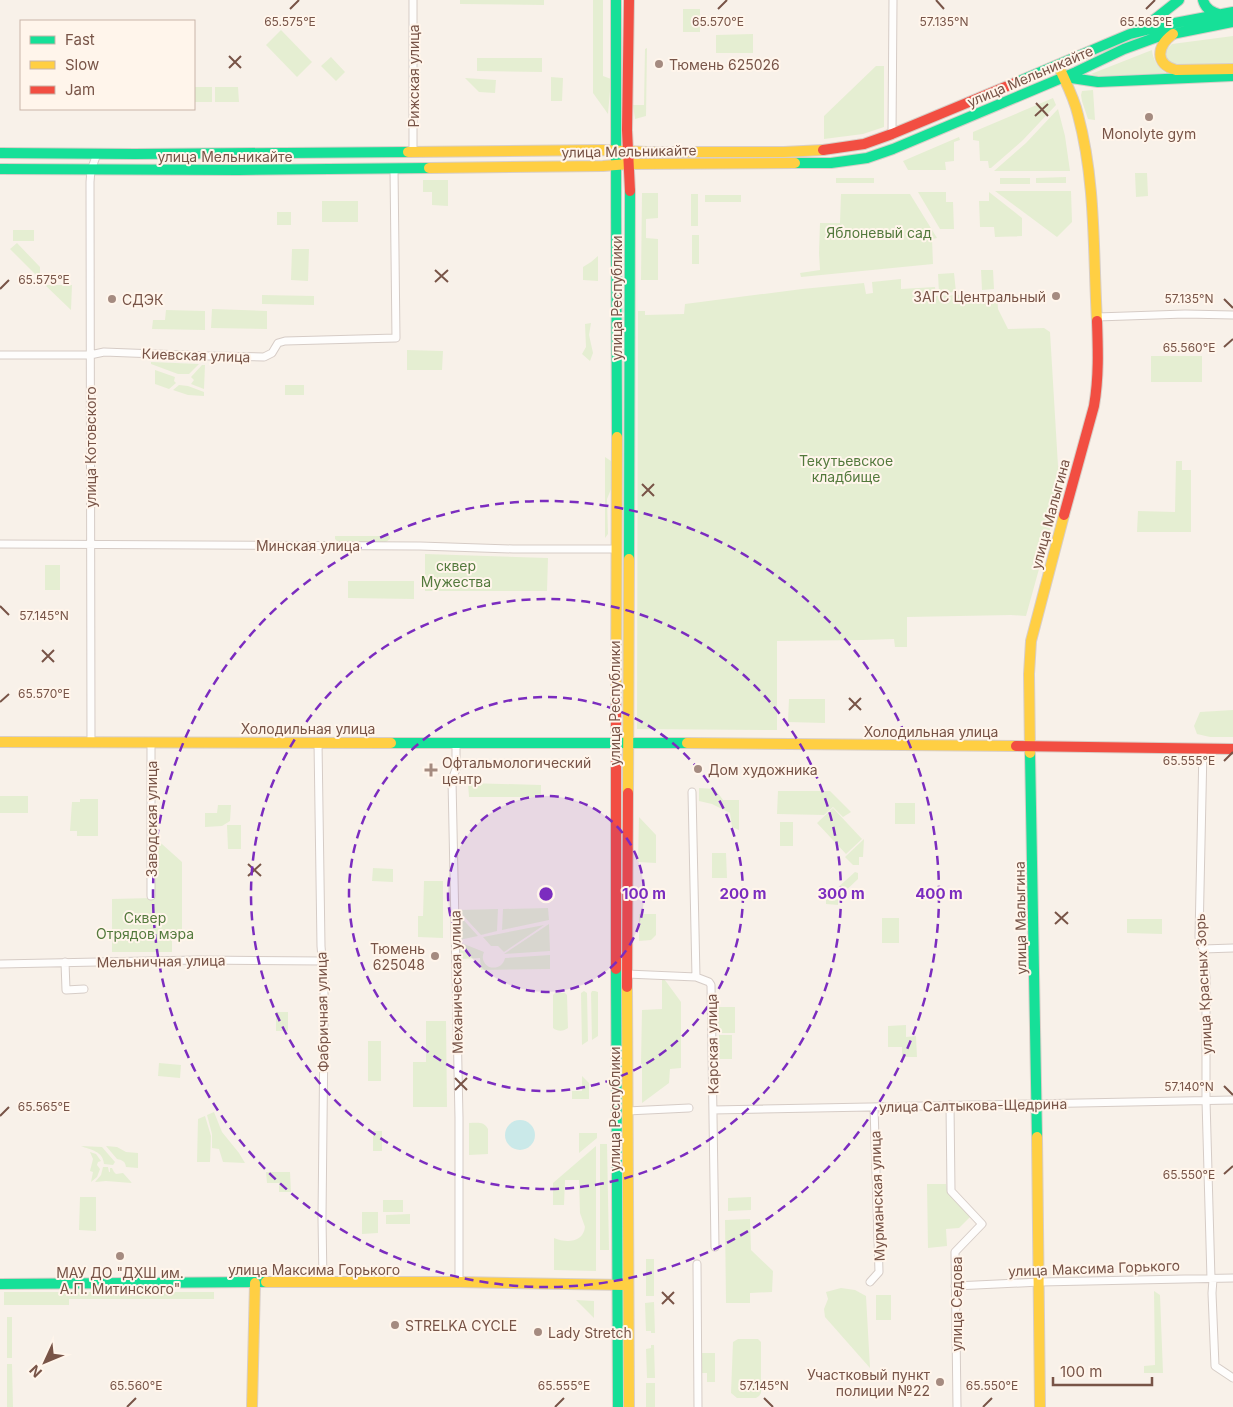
<svg xmlns="http://www.w3.org/2000/svg" width="1233" height="1407" font-family="Inter,sans-serif">
<style>
.green{fill:#e5eed2}
.water{fill:#cae9e9}
.lines{fill:none;stroke-linecap:round;stroke-linejoin:round}
.street-casing{stroke:#d6ccc6;stroke-width:9}
.fast-casing{stroke:#d8cec7;stroke-width:12}
.slow-casing{stroke:#d8cec7;stroke-width:12}
.jam-casing{stroke:#d8cec7;stroke-width:12}
.street{stroke:#fefdfc;stroke-width:7}
.fast{stroke:#16e098;stroke-width:10}
.slow{stroke:#ffcf43;stroke-width:10}
.jam{stroke:#f24e42;stroke-width:10}
.ticks{fill:none;stroke:#785447;stroke-width:2}
.ring{fill:none;stroke:#7b2cbf;stroke-width:2.5;stroke-dasharray:9 6}
.poi-dot{fill:#a58b80;stroke:#fff5eb;stroke-width:2}
.labels{text-anchor:middle;dominant-baseline:central;stroke-width:4;stroke-linejoin:round;paint-order:stroke}
.poi-label{font-size:14px;fill:#785447;stroke:#fff5eb;text-anchor:start}
.street-label{font-size:14px;fill:#785447;stroke:#fff5eb}
.park-label{font-size:14px;fill:#53793c;stroke:#fff5eb}
.ticks-label{font-size:12px;text-anchor:middle;fill:#785447;stroke:#fff5eb;stroke-width:4;stroke-linejoin:round;paint-order:stroke}
.centre{fill:#7b2cbf;stroke:#fff5eb;stroke-width:2.5}
.ring-label{font-size:15px;text-anchor:middle;font-weight:bold;fill:#7b2cbf;stroke:#fff5eb;stroke-width:4;stroke-linejoin:round;paint-order:stroke}
</style>
<rect width="100%" height="100%" fill="#f8f1e9"/>
<path class="green" d="M460,0H544V5L460,4Z
M593,0H603V76L611,79L608,114L593,93Z
M683,9H700V32H683Z
M281,30L312,62L297,77L266,45Z
M753,34V53H716V35Z
M1233,36V65L1175,67L1166,59V50L1172,44Z
M647,48L646,116L635,119L633,105H644L645,49Z
M1152,50C1153,60 1158,68 1166,73L1097,76L1091,74Z
M331,57L345,72L336,81L321,66Z
M477,58H542V72L477,71Z
M876,66H884V127L863,134L824,139V116Z
M551,77L563,78L562,101H551Z
M465,78L496,80L495,93L479,92Z
M194,87H212V102H194Z
M215,87H238L239,102H215Z
M1093,90L1095,120L1088,119L1082,101L1081,95L1082,91Z
M1053,98L1056,105L1023,140L991,168H989L988,161H980L979,141L973,140V132Z
M1058,109L1065,136L1070,171H994L1026,143Z
M959,137L960,140L954,142V161L945,162L946,170H908L903,161Z
M1135,173H1147L1148,196L1136,197Z
M1066,177V183H1036V178Z
M836,178H874V183H836Z
M1000,178H1030V184H1000Z
M423,180H448V206L432,205V192H423Z
M995,191H1071L1072,222L1057,237Z
M918,192H946V202H953L954,229H940Z
M989,192L1022,218V236L995,237L994,227H980L979,201H989Z
M642,193H658V218L646,219V238L658,239V280H641Z
M691,194H698V226H691Z
M841,194H910L937,238L932,239L933,264L801,277L800,273L820,270L819,253L820,223H840Z
M705,195H741V202H705Z
M322,201H358V222H322Z
M277,212H291V225H277Z
M13,230H34V241H13Z
M692,235H699V264H692Z
M17,243L40,267V279L10,249Z
M292,249H309L308,281L291,280Z
M598,256V281L583,280V267L591,262Z
M981,270H993L994,289L982,290Z
M954,273L956,292L939,293L938,274Z
M901,279V289L935,287L936,296L997,293L998,309L1008,329L1044,328L1050,332L1058,466L1067,468L1026,616L1011,615L907,617V647H895L894,639L863,640L777,641V730L637,729L638,311H645V315L684,314L685,304L802,289L864,283L866,294L873,293L872,282Z
M45,285H72L71,310Z
M262,295L314,296V305L262,304Z
M212,309L267,311V329L211,328Z
M166,310L205,311V330L152,329L153,320H165Z
M591,323L589,335L593,353L590,361L582,354L586,347L585,324Z
M407,350L443,351L442,370H407Z
M1151,356H1202V382H1151Z
M151,362L199,364L189,374H178L151,364Z
M202,365H205L204,389L191,384L194,380L191,377Z
M155,370L175,377L174,381L176,383L169,389L155,384Z
M179,385L188,386L204,392V396L188,395L173,390Z
M285,385H304V395H285Z
M605,457L611,461V489L607,499L608,534L605,538Z
M1176,461H1182V470H1191V532H1137L1138,511L1175,512Z
M335,536H390V539L386,542H338L335,539Z
M425,554L548,558L547,591H425Z
M45,565H60V590H45Z
M348,581H414V599L348,598Z
M789,699H825V723L788,722Z
M1233,710V737H1210L1197,734L1194,726L1200,712Z
M468,783L541,785V797H469Z
M699,788L715,789L723,800H739V830L732,827L730,813L712,804L699,801Z
M778,791H830L851,812L843,817L833,807L824,815L777,814Z
M0,796H28V813H0Z
M80,799H98V836H77V831H70L72,802H80Z
M895,803H915V824H895Z
M218,805H231L230,821L222,826L205,827V813H217Z
M833,808L862,839L846,854L817,823Z
M639,817L656,835V863L638,862Z
M780,822H793V846H780Z
M227,825H241V849H228Z
M153,836L182,862V930H172V952H112V899L152,898Z
M864,839L863,857H859V865H853L845,857Z
M712,853H726L727,878H712Z
M373,868L393,869V882L372,881Z
M855,872L858,873V879L838,898V905L826,904V898Z
M424,881H443V938L418,937V916H423Z
M548,908L549,920L502,930L503,909Z
M498,909L497,931L481,935L458,910Z
M458,914L478,936L459,940Z
M639,914H656V935L651,940L639,941Z
M882,918H899V943H882Z
M1127,919H1162V934L1127,933Z
M549,924L550,951L504,954Z
M544,925L504,952L498,946H491L483,937Z
M459,942L484,952C481,959 484,964 489,967C497,969 503,966 505,958L550,955V969L481,970L480,958L460,959Z
M662,976L681,1002V1068L670,1069L669,1083L642,1103V1064H641L642,1010L662,1009Z
M584,991L587,993L588,1041L582,1045L581,993Z
M592,991H595L598,992V1036L592,1040L591,993Z
M555,993H565L567,995L568,1028C564,1031 558,1032 553,1028V995Z
M718,1007H735V1033H718Z
M276,1012H288V1031H276Z
M426,1021H446L447,1107H413V1062H426Z
M906,1025V1037L916,1036L917,1057H902V1047H888V1026Z
M719,1035H732V1059H719Z
M368,1041H381V1081H368Z
M159,1063L181,1065L180,1078L158,1076Z
M582,1076L589,1083V1099H572V1091H582Z
M214,1112L222,1132L239,1153L245,1163L223,1162L219,1149L212,1148V1134L207,1115Z
M205,1116L211,1136L210,1162H197L198,1119Z
M469,1123C477,1123 484,1121 488,1129V1154L469,1155Z
M373,1131H382V1151H373Z
M579,1133H597V1138L579,1153Z
M600,1144H607L609,1250H600Z
M81,1146L102,1147L115,1162L113,1165L104,1164C103,1151 91,1150 81,1146Z
M106,1146L117,1147L126,1152L138,1153V1168L126,1167C125,1161 122,1160 117,1159Z
M596,1146V1271L554,1270V1238C566,1243 583,1243 585,1227L580,1213L579,1180H565L564,1205H553V1183Z
M90,1152L96,1154L101,1161L98,1162L97,1165L100,1169L97,1177L91,1182L93,1172L90,1171L93,1159Z
M103,1167H108L109,1172H110V1168H112L114,1172L116,1174L123,1173L132,1183L106,1181L95,1182L101,1175Z
M266,1172H290L291,1192H279V1183H267Z
M927,1184H946L947,1190L971,1216L959,1228L946,1229L947,1246L928,1248Z
M80,1197H96V1231L79,1230Z
M751,1197V1210L728,1211V1198Z
M383,1200H403V1212H383Z
M362,1212H378V1233L362,1234Z
M410,1214V1224H386V1215Z
M750,1219L751,1250L773,1271L772,1292L750,1293V1303H726L725,1220Z
M646,1259H654V1296H646Z
M841,1288L855,1290L866,1296L870,1368L825,1317L824,1309L828,1299L826,1292Z
M1154,1291L1160,1295L1163,1373H1144V1366L1155,1365Z
M4,1292H214V1299H69V1305H4Z
M876,1295H891V1320H876Z
M576,1300L594,1301V1318Z
M654,1302L655,1333H651V1331H646L645,1303Z
M7,1317H12V1358H7Z
M738,1339H758L761,1342V1393L759,1396L756,1398H737L731,1393L733,1342Z
M651,1345H654L655,1378H647L646,1349L651,1348Z
M698,1353H715V1382H707V1373H699Z
M7,1364H12L13,1407H7Z
M646,1383H655V1407H646Z"/>
<path class="water" d="M505 1135a15 15 0 1 1 30 0a15 15 0 1 1-30 0Z"/>
<g class="lines">
<defs>
<path id="street" d="M892,134L893,0
M413,152V0
M1097,317L1185,314L1233,315
M0,355H90L104,352L208,356L264,357L272,353L278,343L285,341L396,338L394,169
M0,544L420,546L513,549H616
M91,742L90,182L91,170L97,154
M151,742V896
M318,742L321,946L324,982V1031L322,1218L323,1282
M456,742V769L452,780L459,1118V1282
M1203,748L1199,937L1203,949L1206,978V1100L1211,1279
M692,792L696,977L709,982L711,985L715,1247
M1203,949L1233,948
M65,962L66,990L84,989
M0,964L197,960L322,961
M627,974L696,977
M950,1105L951,1191L982,1224L955,1252L957,1407
M713,1110L1233,1100
M627,1111L689,1108
M697,1264L698,1407
M1213,1279L1212,1293L1215,1366L1233,1378
M870,1282L879,1272L874,1107
M955,1286L1040,1282L1233,1278"/>
<path id="fast" d="M616,0C615,146 617,291 617,437
M1203,0C1205,8 1211,12 1219,14
M1140,28L1155,19L1179,0
M1065,77L1098,82L1233,76
M1017,82L1130,34L1175,23L1233,12
M0,153L135,154L408,152
M795,163H831L867,158L893,149L1076,72L1124,49L1157,37L1233,22
M0,169L239,170L429,168
M629,559L630,191
M391,743H687
M1030,753L1037,1137
M616,969L618,1407
M0,1284L266,1282"/>
<path id="slow" d="M1173,34C1157,46 1154,64 1176,70L1233,69
M1058,65C1065,81 1074,97 1078,115C1096,182 1093,252 1097,321
M408,152L603,150L647,152H784L823,150
M429,168L603,166L629,164L795,163
M616,703L617,437
M0,742L391,743
M687,743L1016,746
M1030,753L1029,674L1031,641L1064,515
M628,793L629,559
M627,987L629,1407
M1037,1137L1040,1407
M266,1282H459L625,1285
M252,1407L255,1283"/>
<path id="jam" d="M629,0L627,130L630,191
M823,150L864,144L892,134L1017,82
M1064,515L1094,406C1099,377 1098,349 1097,321
M1016,746L1233,749
M616,969V703
M627,987L628,793"/>
</defs>
<use href="#street" class="street-casing"/>
<use href="#fast" class="fast-casing"/>
<use href="#slow" class="slow-casing"/>
<use href="#jam" class="jam-casing"/>
<use href="#street" class="street"/>
<use href="#fast" class="fast"/>
<use href="#slow" class="slow"/>
<use href="#jam" class="jam"/>
</g>
<path class="ticks" d="M936,0L944,9M290,9L299,0M718,9L727,0M1146,9L1155,0M229,56L241,68M229,68L241,56M1036,103L1048,116M1035,116L1048,104M435,270L448,282M435,282L448,270M0,289L9,280M1224,299L1233,308M1224,347L1233,339M642,484L654,496M642,496L654,484M0,606L9,615M42,650L54,662M42,662L54,650M849,698L861,710M0,702L9,694M849,710L861,698M1224,761L1233,752M248,864L261,876M248,876L261,864M1055,912L1068,924M1055,924L1068,912M455,1078L467,1090M1224,1086L1233,1095M455,1090L467,1078M0,1116L9,1107M1224,1174L1233,1166M662,1292L674,1304M662,1304L674,1292M764,1398L773,1407M127,1407L136,1398M555,1407L564,1398M983,1407L992,1398"/>
<circle cx="546" cy="894" r="98" fill="#7b2cbf" fill-opacity=".12"/>
<g class="ring">
<circle cx="546" cy="894" r="98"/>
<circle cx="546" cy="894" r="197"/>
<circle cx="546" cy="894" r="295"/>
<circle cx="546" cy="894" r="393"/>
</g>
<g class="poi-dot">
<circle cx="659" cy="64" r="5"/>
<circle cx="1149" cy="117" r="5"/>
<circle cx="1056" cy="296" r="5"/>
<circle cx="112" cy="299" r="5"/>
<circle cx="698" cy="769" r="5"/>
<path d="M428.5 762.5h5v5h5v5h-5v5h-5v-5h-5v-5h5z"/>
<circle cx="435" cy="956" r="5"/>
<circle cx="120" cy="1256" r="5"/>
<circle cx="395" cy="1325" r="5"/>
<circle cx="538" cy="1332" r="5"/>
<circle cx="940" cy="1382" r="5"/>
</g>
<g class="labels">
<g class="poi-label">
<text x="669" y="64">Тюмень 625026</text>
<text x="1149" y="133" text-anchor="middle">Monolyte gym</text>
<text x="1046" y="296" text-anchor="end">ЗАГС Центральный</text>
<text x="122" y="299">СДЭК</text>
<text x="442" y="762">Офтальмологический<tspan x="442" dy="16">центр</tspan></text>
<text x="708" y="769">Дом художника</text>
<text x="425" y="948" text-anchor="end">Тюмень<tspan x="425" dy="16">625048</tspan></text>
<text x="120" y="1272" text-anchor="middle">МАУ ДО "ДХШ им.<tspan x="120" dy="16">А.П. Митинского"</tspan></text>
<text x="405" y="1325">STRELKA CYCLE</text>
<text x="548" y="1332">Lady Stretch</text>
<text x="930" y="1374" text-anchor="end">Участковый пункт<tspan x="930" dy="16">полиции №22</tspan></text>
</g>
<g class="street-label">
<text transform="translate(413 76) rotate(-90)">Рижская улица</text>
<text transform="translate(1030 76) rotate(-23)">улица Мельникайте</text>
<text transform="translate(629 151) rotate(-1)">улица Мельникайте</text>
<text x="225" y="156">улица Мельникайте</text>
<text transform="translate(616 298) rotate(-90)">улица Республики</text>
<text transform="translate(196 355) rotate(2)">Киевская улица</text>
<text transform="translate(90 447) rotate(-90)">улица Котовского</text>
<text transform="translate(1050 514) rotate(-75)">улица Малыгина</text>
<text x="308" y="545">Минская улица</text>
<text transform="translate(614 703) rotate(-90)">улица Республики</text>
<text x="308" y="728">Холодильная улица</text>
<text x="931" y="731">Холодильная улица</text>
<text transform="translate(151 819) rotate(-90)">Заводская улица</text>
<text transform="translate(1020 918) rotate(-91)">улица Малыгина</text>
<text transform="translate(161 961) rotate(-1)">Мельничная улица</text>
<text transform="translate(456 982) rotate(-91)">Механическая улица</text>
<text transform="translate(1203 984) rotate(-93)">улица Красных Зорь</text>
<text transform="translate(322 1012) rotate(-91)">Фабричная улица</text>
<text transform="translate(712 1044) rotate(-91)">Карская улица</text>
<text transform="translate(973 1105) rotate(-1)">улица Салтыкова-Щедрина</text>
<text transform="translate(614 1109) rotate(-90)">улица Республики</text>
<text transform="translate(877 1196) rotate(-92)">Мурманская улица</text>
<text transform="translate(1094 1268) rotate(-2)">улица Максима Горького</text>
<text x="314" y="1269">улица Максима Горького</text>
<text transform="translate(956 1304) rotate(-90)">улица Седова</text>
</g>
<g class="park-label">
<text x="879" y="232">Яблоневый сад</text>
<text x="846" y="460">Текутьевское<tspan x="846" dy="16">кладбище</tspan></text>
<text x="456" y="565">сквер<tspan x="456" dy="16">Мужества</tspan></text>
<text x="145" y="917">Сквер<tspan x="145" dy="16">Отрядов мэра</tspan></text>
</g>
</g>
<g class="ticks-label">
<text x="290" y="26">65.575°E</text>
<text x="718" y="26">65.570°E</text>
<text x="1146" y="26">65.565°E</text>
<text x="944" y="26">57.135°N</text>
<text x="44" y="284">65.575°E</text>
<text x="1189" y="303">57.135°N</text>
<text x="1189" y="352">65.560°E</text>
<text x="44" y="620">57.145°N</text>
<text x="44" y="698">65.570°E</text>
<text x="1189" y="765">65.555°E</text>
<text x="1189" y="1091">57.140°N</text>
<text x="44" y="1111">65.565°E</text>
<text x="1189" y="1179">65.550°E</text>
<text x="764" y="1390">57.145°N</text>
<text x="136" y="1390">65.560°E</text>
<text x="564" y="1390">65.555°E</text>
<text x="992" y="1390">65.550°E</text>
</g>
<circle cx="546" cy="894" r="8" class="centre"/>
<g class="ring-label">
<text x="644" y="899">100 m</text>
<text x="743" y="899">200 m</text>
<text x="841" y="899">300 m</text>
<text x="939" y="899">400 m</text>
</g>
<rect x="20" y="20" width="175" height="90" fill="#fff5eb" stroke="#c9b5a9"/>
<rect x="30" y="36" width="25" height="8" fill="#16e098" stroke="#c9b5a9"/>
<text x="65" y="45" font-size="15" fill="#785447">Fast</text>
<rect x="30" y="61" width="25" height="8" fill="#ffcf43" stroke="#c9b5a9"/>
<text x="65" y="70" font-size="15" fill="#785447">Slow</text>
<rect x="30" y="86" width="25" height="8" fill="#f24e42" stroke="#c9b5a9"/>
<text x="65" y="95" font-size="15" fill="#785447">Jam</text>
<g transform="translate(45 1362) rotate(226)" stroke="#fff5eb" stroke-width="4" paint-order="stroke">
<path d="M0-4L9 19L0 12L-9 19Z" fill="#785447"/>
<text y="-8" font-size="14" font-weight="bold" text-anchor="middle" fill="#785447">N</text>
</g>
<path d="M1053 1377v8h99v-8" fill="none" stroke="#785447" stroke-width="2.5"/>
<text x="1060" y="1377" font-size="15" fill="#785447" stroke="#fff5eb" stroke-width="4" paint-order="stroke">100 m</text>
</svg>
